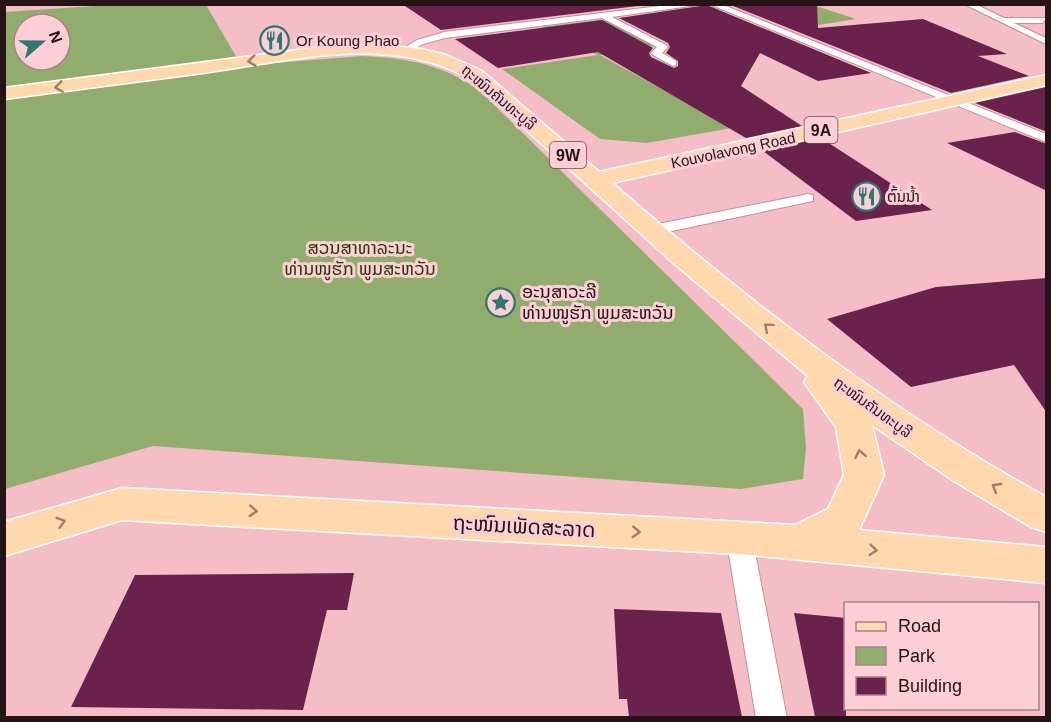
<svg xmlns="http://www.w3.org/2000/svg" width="1051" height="722" font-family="Arial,'Noto Sans Lao',sans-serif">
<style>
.green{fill:#91ad6e;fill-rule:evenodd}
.building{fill:#6a214b}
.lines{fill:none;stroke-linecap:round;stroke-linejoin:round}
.service-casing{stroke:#c38f97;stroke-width:2}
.primary-casing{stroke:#fff;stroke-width:3}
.service{fill:#fff;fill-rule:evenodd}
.primary{fill:#ffd8ad;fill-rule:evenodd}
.oneway{stroke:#9d7f69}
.labels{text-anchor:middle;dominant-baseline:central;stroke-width:6;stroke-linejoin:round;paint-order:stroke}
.far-poi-label{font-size:15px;fill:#251316;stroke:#fbcfd5;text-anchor:start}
.far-street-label{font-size:15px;fill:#251316;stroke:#fbcfd5}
.shield{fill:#fbcfd5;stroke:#654b4f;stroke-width:1.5}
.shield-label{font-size:16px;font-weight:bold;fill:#251316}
.park-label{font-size:18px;fill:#283e00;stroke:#fbcfd5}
.poi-label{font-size:18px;fill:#251316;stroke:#fbcfd5;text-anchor:start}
.near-street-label{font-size:21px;fill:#251316;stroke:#fbcfd5}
</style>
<rect width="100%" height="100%" fill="#f5bec7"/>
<path class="green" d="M110,5H206L237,58L5,89L4,12ZM24,24H60V60H24Z
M813,5L856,19L794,29Z
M599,20L607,21L655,46L600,55L732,128L647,143L600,139L502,69L598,55L542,27Z
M362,56C407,58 444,64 481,92L803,409L806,448L803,479L741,489L153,446L5,489L4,100L274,63Z"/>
<path class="building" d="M402,4H654L441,30Z
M728,4H817L818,28L923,19L1007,54L978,56L1029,76L951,93Z
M707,5L871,73L818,81L760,53L741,86L802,126L746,138L598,52L498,68L455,39L602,20L653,48L649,53L651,57L674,68L678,66V61L666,53L670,47L668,43L619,18Z
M1047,87V132L975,103L1046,87Z
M1015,132L1047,144V191L947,143Z
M821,138L932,210L856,221L763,151Z
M1047,278V413L1014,365L911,387L827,319L936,287Z
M354,573L347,610H327L303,710L71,707L135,575Z
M614,609L721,613L742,717H629L627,699H619Z
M794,613L846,618V717H815Z"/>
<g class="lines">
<defs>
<path id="service" d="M677,4H705L612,17L666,45L668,47L662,53L676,61V65L673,66L653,55L651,53L657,47L602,18L445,38L423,44L407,53L399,51L417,40L444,32Z
M709,4H721L1046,134V142Z
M964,4H975L1004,18H1046L1043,23H1014L1046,38V44Z
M808,194L813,195V201L653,235L645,230L653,225Z
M739,527L748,530L752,537L787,718H756L726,537L730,530Z"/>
<path id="primary" d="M381,45L421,49L446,55L482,71L599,172L1046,75V85L612,183C748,301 888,410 1046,497V532L1031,527L954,481L872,425L884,475L859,530L1046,547V583L739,554L122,520L4,556V522L122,488L795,525L828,509L844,475L836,427L804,382L808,376L670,260L470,79C390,33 289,61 203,73C137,82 71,90 4,99V88L321,47Z"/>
</defs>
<use href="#service" class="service-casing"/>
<use href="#primary" class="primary-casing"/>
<use href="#service" class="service"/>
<use href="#primary" class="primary"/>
</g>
<defs><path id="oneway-chevron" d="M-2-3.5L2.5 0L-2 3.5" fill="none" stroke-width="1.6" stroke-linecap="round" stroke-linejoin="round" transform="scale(1.5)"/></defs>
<g class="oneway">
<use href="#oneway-chevron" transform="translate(252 61) rotate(173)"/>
<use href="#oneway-chevron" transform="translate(59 87) rotate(172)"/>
<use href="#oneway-chevron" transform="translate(768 327) rotate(-140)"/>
<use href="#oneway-chevron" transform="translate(860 454) rotate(-101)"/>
<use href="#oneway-chevron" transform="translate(996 487) rotate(-149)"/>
<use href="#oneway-chevron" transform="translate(253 511) rotate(3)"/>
<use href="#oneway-chevron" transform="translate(61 522) rotate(-16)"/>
<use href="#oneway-chevron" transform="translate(636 532) rotate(3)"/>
<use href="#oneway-chevron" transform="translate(873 550) rotate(5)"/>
</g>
<defs>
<symbol id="restaurant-ring" viewBox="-11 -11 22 22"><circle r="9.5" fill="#fbcfd5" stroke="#2f7872" stroke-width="1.5"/><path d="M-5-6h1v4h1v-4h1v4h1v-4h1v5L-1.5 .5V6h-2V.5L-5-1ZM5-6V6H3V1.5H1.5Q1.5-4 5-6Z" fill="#2f7872"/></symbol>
<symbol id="sight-ring" viewBox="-11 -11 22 22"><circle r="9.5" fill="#fbcfd5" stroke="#2f7872" stroke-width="1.5"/><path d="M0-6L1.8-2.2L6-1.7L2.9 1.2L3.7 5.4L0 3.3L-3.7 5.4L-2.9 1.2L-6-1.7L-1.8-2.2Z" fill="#2f7872"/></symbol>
</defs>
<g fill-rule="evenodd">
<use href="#restaurant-ring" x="258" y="24" width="33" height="33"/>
<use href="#restaurant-ring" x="850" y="180" width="33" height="33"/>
<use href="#sight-ring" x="484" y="286" width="33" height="33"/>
</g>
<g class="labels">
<g class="far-poi-label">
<text x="296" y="40">Or Koung Phao</text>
<text x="887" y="196">ຕົ້ນນໍ້າ</text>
</g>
<g class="far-street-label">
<text transform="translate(499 97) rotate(40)">ຖະໜົນຄັນທະບູລີ</text>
<text transform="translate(733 150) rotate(-12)">Kouvolavong Road</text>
<text transform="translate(873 407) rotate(36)">ຖະໜົນຄັນທະບູລີ</text>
</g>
<g class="shield">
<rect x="804.5" y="117" width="33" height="26" rx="4.5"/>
<rect x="550" y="142" width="36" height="26" rx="4.5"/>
</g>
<g class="shield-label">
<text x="821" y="130">9A</text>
<text x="568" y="155">9W</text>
</g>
<g class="park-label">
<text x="360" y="248">ສວນສາທາລະນະ<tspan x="360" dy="21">ທ່ານໜູຮັກ ພູມສະຫວັນ</tspan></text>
</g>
<g class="poi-label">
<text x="522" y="292">ອະນຸສາວະລີ<tspan x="522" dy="21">ທ່ານໜູຮັກ ພູມສະຫວັນ</tspan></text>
</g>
<g class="near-street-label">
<text transform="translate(524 526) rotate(3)">ຖະໜົນເພັດສະລາດ</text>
</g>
</g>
<rect width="1051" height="722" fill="none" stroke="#251316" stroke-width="12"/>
<rect x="844" y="602" width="195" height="108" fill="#fbcfd5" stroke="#a58489" stroke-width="1.5"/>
<rect x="856" y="622" width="30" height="9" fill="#ffd8ad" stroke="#a58489" stroke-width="1.5"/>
<text x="898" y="632" font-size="18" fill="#251316">Road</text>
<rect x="856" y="647" width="30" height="18" fill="#91ad6e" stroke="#a58489" stroke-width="1.5"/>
<text x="898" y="662" font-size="18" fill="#251316">Park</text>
<rect x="856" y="677" width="30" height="18" fill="#6a214b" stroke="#a58489" stroke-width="1.5"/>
<text x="898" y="692" font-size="18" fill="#251316">Building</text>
<g transform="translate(42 42) rotate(70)"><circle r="28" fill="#fbcfd5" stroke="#a58489" stroke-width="1.5"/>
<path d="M0-4.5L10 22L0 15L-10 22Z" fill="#2f7872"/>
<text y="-9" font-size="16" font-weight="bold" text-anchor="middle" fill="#251316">N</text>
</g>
</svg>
